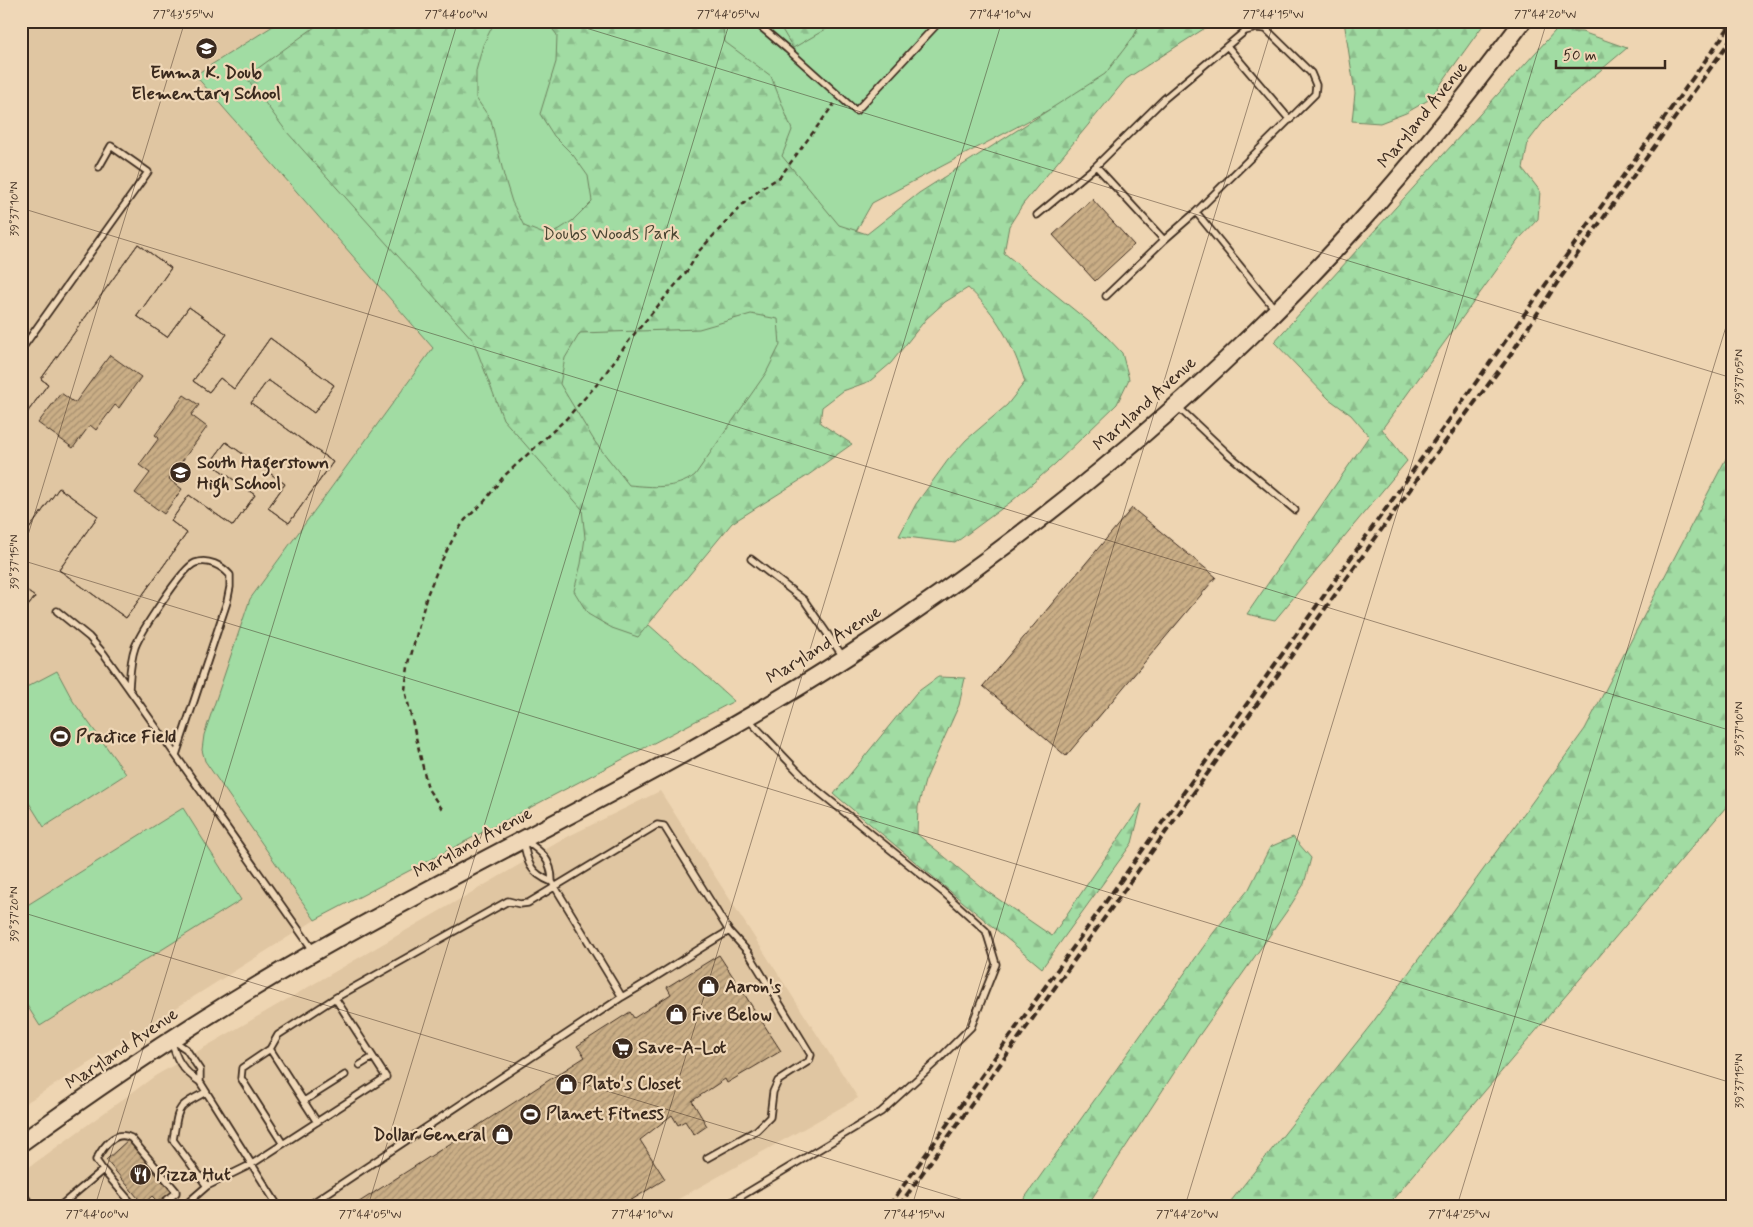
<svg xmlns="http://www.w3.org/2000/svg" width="1753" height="1227" font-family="Mynerve,sans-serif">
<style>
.built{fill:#e0c6a2}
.green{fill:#a1dca3;stroke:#6e8360}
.forest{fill:url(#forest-firs);stroke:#6e8360;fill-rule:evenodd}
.building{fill:url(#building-hatch);stroke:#3b2a1e;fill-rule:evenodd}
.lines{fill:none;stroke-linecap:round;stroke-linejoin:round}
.service-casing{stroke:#3b2a1e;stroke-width:9}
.secondary-casing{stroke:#3b2a1e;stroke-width:20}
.path{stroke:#3b2a1e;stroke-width:2.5;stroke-dasharray:5 4;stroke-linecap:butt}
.service{stroke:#efd7b7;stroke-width:5.5}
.secondary{stroke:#efd7b7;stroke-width:16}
.rail{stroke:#3b2a1e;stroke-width:4;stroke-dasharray:8 4;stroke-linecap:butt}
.ticks{fill:none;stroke:#3b2a1e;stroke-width:1;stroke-opacity:0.45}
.labels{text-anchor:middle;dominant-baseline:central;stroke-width:4.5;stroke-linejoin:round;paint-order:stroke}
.poi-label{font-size:18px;font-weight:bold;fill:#3b2a1e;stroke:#efd7b7;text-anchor:start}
.street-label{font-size:18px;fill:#3b2a1e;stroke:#efd7b7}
.park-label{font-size:18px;fill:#4a4532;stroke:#efd7b7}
.neatline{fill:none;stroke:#3b2a1e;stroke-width:2}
.ticks-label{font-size:12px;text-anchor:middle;fill:#3b2a1e}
</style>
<defs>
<pattern id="forest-firs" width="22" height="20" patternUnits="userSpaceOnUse" patternTransform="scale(1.25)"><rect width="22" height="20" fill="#a1dca3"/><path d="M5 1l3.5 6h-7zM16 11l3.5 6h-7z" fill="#8cbd8c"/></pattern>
<pattern id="building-hatch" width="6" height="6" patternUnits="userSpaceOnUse" patternTransform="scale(1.25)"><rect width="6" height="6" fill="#caae86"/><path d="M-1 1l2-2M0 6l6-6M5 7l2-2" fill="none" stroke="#a58e6d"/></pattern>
</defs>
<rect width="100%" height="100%" fill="#eed5b2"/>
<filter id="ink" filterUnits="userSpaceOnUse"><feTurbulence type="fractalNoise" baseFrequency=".02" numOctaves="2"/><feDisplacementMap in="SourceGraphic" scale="10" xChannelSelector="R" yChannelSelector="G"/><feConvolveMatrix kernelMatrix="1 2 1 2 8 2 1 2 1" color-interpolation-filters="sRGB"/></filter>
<g filter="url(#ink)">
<path class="built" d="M21,21H281L195,75L433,348L250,599L205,761L315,920L21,1106Z
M660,791L858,1098L666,1206H21V1173L155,1076L569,836Z"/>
<path class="green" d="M281,21H1218L872,203L639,616L734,701L315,920L205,761L202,750L204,735L250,599L433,348L195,75Z
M57,671L73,701L126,774L44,827L21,790V690Z
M183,808L241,900L40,1026L21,996V909Z"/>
<path class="forest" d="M323,21H495L483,45L476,71V98L491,120L504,176L512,202L524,226L549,236L572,221L592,201L588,176L573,155L554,136L540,114L556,62L557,35L546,21H722L725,42L771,76L792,130L782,156L839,225L867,234L919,193L1105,74L1134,36L1141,21H1216L1126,79L1023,204L1009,226L1004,253L1104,334L1122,353L1129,379L1117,404L1055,464L1012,501L955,543L899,536L916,504L948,460L966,440L1007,405L1025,382C1014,347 996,312 968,288L945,302L926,319L891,363L870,381L843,391L822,407L820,423L852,444L807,476L732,523L638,637L612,628L588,614L574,591L581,564L585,538L582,509L503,419L473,340L286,131L246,77ZM751,314L778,319L780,345L766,373L695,475C676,490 651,487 629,485L595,442L560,384L565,358L580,333L699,329Z
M777,21H840L793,48Z
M1344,21H1486L1430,99L1406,113L1380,123L1352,121L1355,93Z
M1555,31L1582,32L1627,48L1564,101L1544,121L1528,142L1523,169L1540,191L1538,219L1519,239L1382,429L1407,461L1275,620L1247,614L1369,436L1351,415L1329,399L1274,342Z
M1732,447V800L1388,1205L1389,1206H1227L1373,1022L1585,729Z
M938,677L965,678L959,705L925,781L918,807L917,834L985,890L1052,936L1142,804L1132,843L1042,968L834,794L916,693Z
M1293,837L1311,858L1304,884L1289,908L1191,1047L1087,1206H1019L1214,932L1249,889L1270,847Z"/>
<path class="building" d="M1092,199L1134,245L1095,281L1053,235Z
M138,244L171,268L137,316L167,337L189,307L227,334L193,381L209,392L220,378L234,389L270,338L334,385L314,413L268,380L251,403L333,462L289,523L268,508L285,484L226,442L210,463L255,495L233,526L189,495L171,521L187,533L126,618L59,570L98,516L59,488L21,540V421L48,384L41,379ZM110,355L141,377L119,408L115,405L96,430L90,425L73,448L38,423L61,393L75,403ZM184,395L199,405L191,415L207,427L169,479L182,489L164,514L135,493L150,473L139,465L159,438L155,435Z
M138,244L171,268L137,316L167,337L189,307L227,334L193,381L209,392L220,378L234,389L270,338L334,385L314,413L268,380L251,403L333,462L289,523L268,508L285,484L226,442L210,463L255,495L233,526L189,495L171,521L187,533L126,618L59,570L98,516L59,488L21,540V421L48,384L41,379Z
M1132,508L1216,577L1066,756L983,686Z
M21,587L35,597L21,615Z
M21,587L35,597L21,615Z
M719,955L781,1051L727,1083L725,1079L692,1101L707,1126L694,1135L685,1121L678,1125L672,1115L640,1140L665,1179L622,1206H353L585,1057L577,1046L630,1012L634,1018L671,994L667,987Z
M129,1139L174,1191L159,1203L152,1196L143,1204L106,1160Z"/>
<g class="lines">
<defs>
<path id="service" d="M754,21L787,49L856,111L940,21
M1227,46L1290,120
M1096,166L1164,240L1196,212
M1037,215L1096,166L1164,99L1245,31L1257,28L1266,29L1311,73L1316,85L1315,94L1196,212L1275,309
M1106,296L1164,240
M21,350L148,172L111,146L99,167
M1178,407L1229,455L1295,510
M751,559L804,600L844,658
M57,611L89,637L104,654L129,689
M176,755L227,602L230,587V575C222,566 208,558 195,563C182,568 141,632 135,647C130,661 130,675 129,689L313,950
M270,1049L242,1068L241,1078L283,1144
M360,1065L373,1057
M200,1082V1070L186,1049L171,1039C176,1060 182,1070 200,1082L278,1206
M304,1101L345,1075
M317,1122L270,1049L278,1035L335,998L508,901L520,904L528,903L657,825L664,826L729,931C693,952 659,976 622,997
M707,1158L757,1130L770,1117L773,1092L778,1081L809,1061L811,1055L748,952L729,931
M207,1186L252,1164L386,1077L335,998
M21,1192L32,1206
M60,1206L103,1170
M134,1206L103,1170L96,1160C103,1147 115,1129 131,1138L176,1191V1193L159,1206
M184,1206L207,1186L173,1140C179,1106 175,1108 206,1092
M308,1206L622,997L552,882C552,859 541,851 523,839C527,862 529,873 552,882
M725,1206L881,1112L937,1061L971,1027L996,964L986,931L943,892L812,786L748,719"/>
<path id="secondary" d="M21,1143C116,1074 214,1009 316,951C492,851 678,766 848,656C1033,535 1207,392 1355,228C1415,162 1469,92 1523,21"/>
</defs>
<use href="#service" class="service-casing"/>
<use href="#secondary" class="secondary-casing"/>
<path class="path" d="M442,809L428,789L405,690L408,667L427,595L440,564L455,535L465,520L484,502L503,477L566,419L599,382L631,338L688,270L699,251L742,205L762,188L780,177L834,104"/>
<use href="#service" class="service"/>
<use href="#secondary" class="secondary"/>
<path class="rail" d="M889,1206L1732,23
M899,1206L1424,470L1509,357L1559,280L1732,38"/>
</g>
</g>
<path class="ticks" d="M563,21L1732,378M1715,21L1732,26M21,208L1732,731M21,558L185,21M21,560L1732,1083M21,912L983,1206M95,1206L458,21M368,1206L730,21M640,1206L1002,21M912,1206L1274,21M1185,1206L1547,21M1457,1206L1732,307M1729,1206L1732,1197"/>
<defs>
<symbol id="school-disc" viewBox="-11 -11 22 22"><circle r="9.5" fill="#3b2a1e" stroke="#efd7b7"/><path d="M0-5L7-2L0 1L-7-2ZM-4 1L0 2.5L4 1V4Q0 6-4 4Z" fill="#fff"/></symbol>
<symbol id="stadium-disc" viewBox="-11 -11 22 22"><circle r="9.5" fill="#3b2a1e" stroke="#efd7b7"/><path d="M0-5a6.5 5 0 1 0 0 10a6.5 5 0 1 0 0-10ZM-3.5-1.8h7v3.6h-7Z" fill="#fff"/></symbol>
<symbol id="shop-disc" viewBox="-11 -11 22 22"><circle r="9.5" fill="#3b2a1e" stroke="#efd7b7"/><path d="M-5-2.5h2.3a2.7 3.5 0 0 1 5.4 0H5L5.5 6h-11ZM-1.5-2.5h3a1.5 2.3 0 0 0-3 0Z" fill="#fff"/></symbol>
<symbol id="supermarket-disc" viewBox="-11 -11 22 22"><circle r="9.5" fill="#3b2a1e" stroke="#efd7b7"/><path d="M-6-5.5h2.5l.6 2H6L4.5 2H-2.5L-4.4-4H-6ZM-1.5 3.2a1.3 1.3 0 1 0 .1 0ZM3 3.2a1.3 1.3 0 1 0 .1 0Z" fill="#fff"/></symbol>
<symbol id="restaurant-disc" viewBox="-11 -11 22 22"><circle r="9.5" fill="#3b2a1e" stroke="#efd7b7"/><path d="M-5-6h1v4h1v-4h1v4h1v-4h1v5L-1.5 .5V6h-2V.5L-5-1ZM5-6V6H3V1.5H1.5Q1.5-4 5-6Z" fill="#fff"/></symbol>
</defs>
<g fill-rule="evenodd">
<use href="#school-disc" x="194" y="36" width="25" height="25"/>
<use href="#school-disc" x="168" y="460" width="25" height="25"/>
<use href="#stadium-disc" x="48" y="724" width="25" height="25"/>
<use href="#shop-disc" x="696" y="974" width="25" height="25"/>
<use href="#shop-disc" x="664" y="1002" width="25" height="25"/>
<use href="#supermarket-disc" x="610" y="1036" width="25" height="25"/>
<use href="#shop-disc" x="554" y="1072" width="25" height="25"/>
<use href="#stadium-disc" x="518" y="1102" width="25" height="25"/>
<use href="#shop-disc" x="490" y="1122" width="25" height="25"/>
<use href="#restaurant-disc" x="128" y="1162" width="25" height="25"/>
</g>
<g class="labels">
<g class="poi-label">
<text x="206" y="73" text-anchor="middle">Emma K. Doub<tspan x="206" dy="21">Elementary School</tspan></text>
<text x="197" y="463">South Hagerstown<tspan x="197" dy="21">High School</tspan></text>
<text x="76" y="737">Practice Field</text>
<text x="725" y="987">Aaron's</text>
<text x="692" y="1015">Five Below</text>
<text x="638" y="1048">Save-A-Lot</text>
<text x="582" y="1084">Plato's Closet</text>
<text x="546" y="1114">Planet Fitness</text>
<text x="486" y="1135" text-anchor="end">Dollar General</text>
<text x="156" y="1175">Pizza Hut</text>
</g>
<g class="street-label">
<text transform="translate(1423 115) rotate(-51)">Maryland Avenue</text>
<text transform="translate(1145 404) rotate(-42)">Maryland Avenue</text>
<text transform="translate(824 645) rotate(-32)">Maryland Avenue</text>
<text transform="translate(473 843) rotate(-28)">Maryland Avenue</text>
<text transform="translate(122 1049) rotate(-34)">Maryland Avenue</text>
</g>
<g class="park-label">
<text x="611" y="234">Doubs Woods Park</text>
</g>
</g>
<rect width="1753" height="1227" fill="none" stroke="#efd7b7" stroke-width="55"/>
<path d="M1556 60v8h109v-8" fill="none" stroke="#3b2a1e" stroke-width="2.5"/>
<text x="1563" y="60" font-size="15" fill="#3b2a1e" stroke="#efd7b7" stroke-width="4" paint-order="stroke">50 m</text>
<rect x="28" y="28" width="1698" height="1172" class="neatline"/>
<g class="ticks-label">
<text x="183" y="18">77°43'55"W</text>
<text x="456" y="18">77°44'00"W</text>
<text x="728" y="18">77°44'05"W</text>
<text x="1000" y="18">77°44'10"W</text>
<text x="1273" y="18">77°44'15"W</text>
<text x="1545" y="18">77°44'20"W</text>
<text transform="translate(14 209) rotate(-90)" y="4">39°37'10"N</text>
<text transform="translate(1739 377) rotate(-90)" y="4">39°37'05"N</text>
<text transform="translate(14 562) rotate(-90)" y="4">39°37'15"N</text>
<text transform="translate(1739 729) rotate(-90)" y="4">39°37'10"N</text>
<text transform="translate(14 914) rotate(-90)" y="4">39°37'20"N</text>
<text transform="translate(1739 1081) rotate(-90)" y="4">39°37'15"N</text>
<text x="97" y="1218">77°44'00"W</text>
<text x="370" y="1218">77°44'05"W</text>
<text x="642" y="1218">77°44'10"W</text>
<text x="914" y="1218">77°44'15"W</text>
<text x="1187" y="1218">77°44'20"W</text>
<text x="1459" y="1218">77°44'25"W</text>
</g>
</svg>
